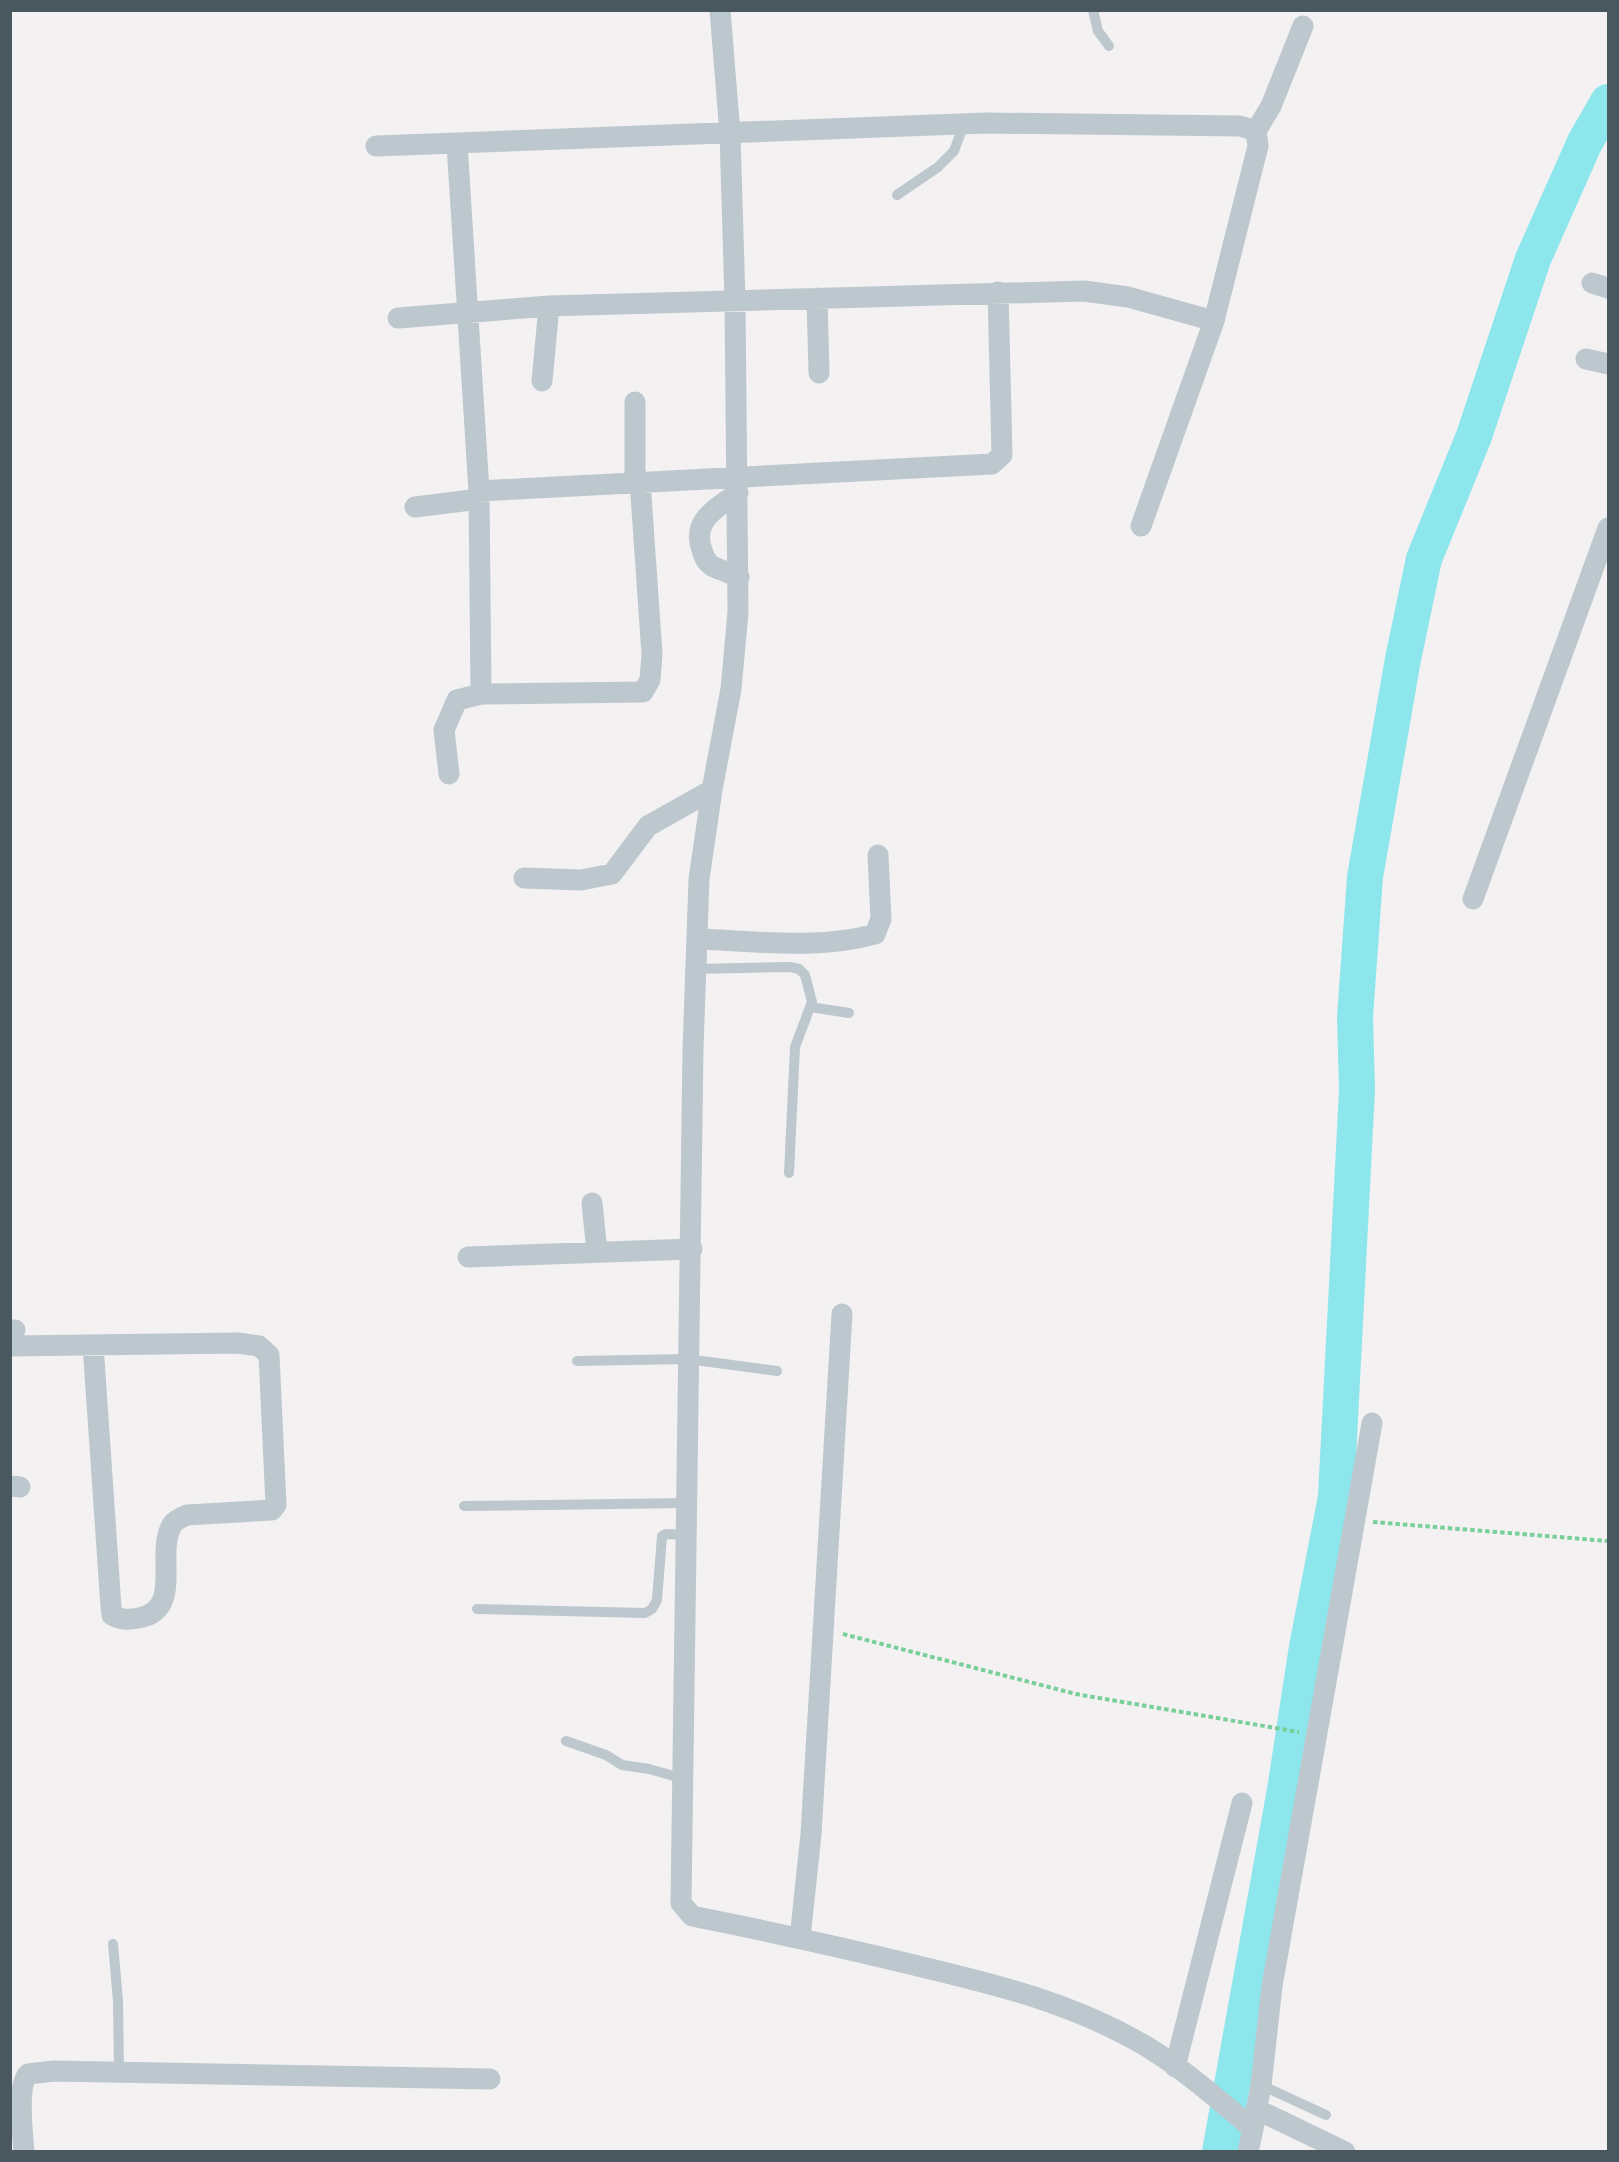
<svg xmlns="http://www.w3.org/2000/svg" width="1619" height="2162" font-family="'DM Sans',sans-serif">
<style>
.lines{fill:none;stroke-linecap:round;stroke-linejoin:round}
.river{stroke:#8ee6ed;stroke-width:36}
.path{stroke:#78cf99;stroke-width:4;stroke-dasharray:4.5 3;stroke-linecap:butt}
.service{stroke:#bdc8ce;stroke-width:10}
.minor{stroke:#bdc8ce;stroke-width:21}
</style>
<rect width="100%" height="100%" fill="#f4f1f2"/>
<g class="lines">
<path class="river" d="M1220,2152L1285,1790L1307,1647L1336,1497L1357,1090L1355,1017L1365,877L1403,659L1424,559L1474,436L1533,259L1585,142L1608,102"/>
<path class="path" d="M1373,1522L1608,1541
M843,1634L1076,1694L1299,1732"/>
<path class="service" d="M1093,10L1098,31L1109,46
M897,195L938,167L954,151L964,124
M697,969L790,967L799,969L805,975L812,1002L795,1047L789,1173
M810,1007L849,1013
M577,1361L687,1359L777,1371
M464,1506L688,1503
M477,1609L645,1613L652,1609L657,1600L662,1536L666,1534L687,1535
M566,1741L606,1755L622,1765L649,1769L681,1778
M113,1944L118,2001L119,2072
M1261,2085L1326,2115"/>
<path class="minor" d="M720,10L730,134L735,301L738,612L731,689L712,790L699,879L693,1049L681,1903L692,1916C767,1931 840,1947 914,1965C998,1985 1074,2003 1149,2048C1186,2071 1220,2101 1253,2129L1248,2152
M457,144L479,491L481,694
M376,146L986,123L1240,126L1256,131
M1592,283L1608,288
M817,298L819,373
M398,318L549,306L1084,291L1128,297L1214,321
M1586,359L1608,364
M542,381L549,306
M635,481V402
M479,491L992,464L1002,455L998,292
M738,493C717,507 691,521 702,550C704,557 706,562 712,566C720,570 730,573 739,577
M415,507L479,499
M1141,526L1214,321L1258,146L1256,131L1271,106L1303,26
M449,774L444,730L457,700L481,694L643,692L650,680L652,654L640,481
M524,878L581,880L612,874L648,826L712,790
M1473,899L1608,528
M698,939C756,941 819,950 875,934L881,919L878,855
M592,1203L597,1252
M468,1257L692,1249
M10,1330H15
M10,1346L238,1343L259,1346L269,1355L276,1505L272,1510L187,1515C182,1517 175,1520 172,1525C155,1554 184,1610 139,1618C128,1620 121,1620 112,1615L111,1607L93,1345
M10,1486L20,1487
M800,1938L811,1834L842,1314
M1175,2067L1242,1803
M1256,2109L1345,2152
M1253,2129L1261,2085L1272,1986L1372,1423
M24,2152C23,2133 16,2088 28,2074L54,2071L490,2079"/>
</g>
<rect width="1619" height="2162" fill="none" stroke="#49585f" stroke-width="24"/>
</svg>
